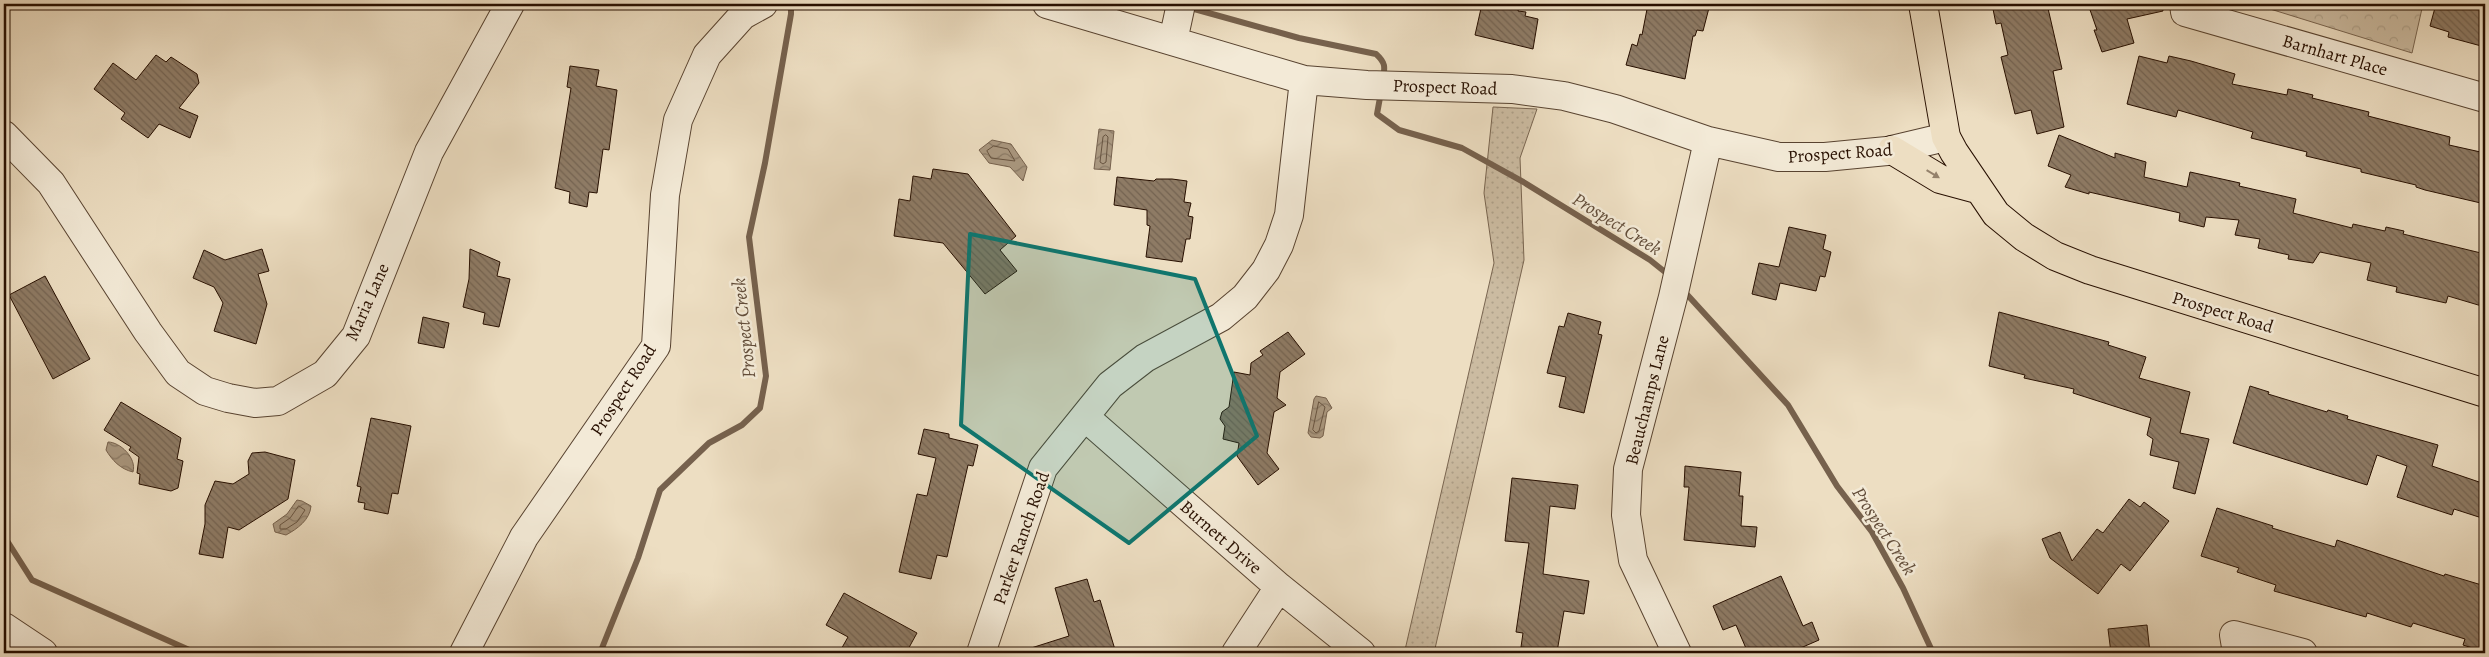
<svg xmlns="http://www.w3.org/2000/svg" width="2489" height="657" font-family="Alegreya,serif">
<style>
.grass{fill:url(#grass-dots);stroke:#796550}
.park{fill:url(#park-crowns);stroke:#796550}
.water{fill:url(#water-waves);stroke:#76614d}
.lines{fill:none;stroke-linecap:round;stroke-linejoin:round}
.shore{stroke:#685440;stroke-width:1}
.stream{stroke:#76614d;stroke-width:6}
.building{fill:url(#building-back-hatch);stroke:#270f00}
.minor-casing{stroke:#584330;stroke-width:30}
.major-casing{stroke:#270f00;stroke-width:30}
.minor{stroke:#f3ead7;stroke-width:28}
.major{stroke:#eddec2;stroke-width:28}
.oneway{fill:#94816b}
.marked{fill:#0f766e;fill-opacity:0.2;stroke:#0f766e;stroke-width:4;stroke-linejoin:round}
.labels{text-anchor:middle;dominant-baseline:central;stroke-width:5;stroke-linejoin:round;paint-order:stroke}
.street-label{font-size:18px;fill:#270f00;stroke:#f3ead7}
.water-label{font-size:19px;font-style:italic;fill:#624d3a;stroke:#f3ead7}
</style>
<defs>
<pattern id="grass-dots" width="8" height="8" patternUnits="userSpaceOnUse" patternTransform="scale(1.25)"><rect width="8" height="8" fill="#cbbba1"/><path d="M2 2h.1M6 6h.1" fill="none" stroke="#aea089" stroke-width="1.8" stroke-linecap="round"/></pattern>
<pattern id="park-crowns" width="20" height="18" patternUnits="userSpaceOnUse" patternTransform="scale(1.25)"><rect width="20" height="18" fill="#cbbba1"/><path d="M2 6a3 3 0 1 1 6 0M12 15a3 3 0 1 1 6 0" fill="none" stroke="#aea089"/></pattern>
<pattern id="water-waves" width="16" height="10" patternUnits="userSpaceOnUse" patternTransform="scale(1.25)"><rect width="16" height="10" fill="#aa9880"/><path d="M0 5q4-4 8 0t8 0" fill="none" stroke="#8a7a66"/></pattern>
<pattern id="building-back-hatch" width="6" height="6" patternUnits="userSpaceOnUse" patternTransform="scale(1.25)"><rect width="6" height="6" fill="#8e7b65"/><path d="M-1 5l2 2M0 0l6 6M5-1l2 2" fill="none" stroke="#746351"/></pattern>
</defs>
<rect width="100%" height="100%" fill="#eddec2"/>
<filter id="stains"><feTurbulence type="fractalNoise" baseFrequency=".004" numOctaves="4"/><feColorMatrix values="0 0 0 0 .2 0 0 0 0 .09 0 0 0 0 .02 0 0 0 .5 -.17"/></filter>
<radialGradient id="worn" r=".72"><stop offset=".6" stop-color="#630" stop-opacity="0"/><stop offset="1" stop-color="#630" stop-opacity=".3"/></radialGradient>
<path class="grass" d="M1493,107L1537,109L1520,158L1524,260L1434,653H1416L1405,650L1494,263L1484,193Z"/>
<path class="park" d="M2254,4H2423L2412,53Z"/>
<path class="water" d="M1099,129L1114,131L1110,170L1094,169Z
M992,140L1011,144L1027,167L1023,181L1010,167L989,163L979,150Z
M1316,396L1326,398L1332,408L1327,412L1323,436L1320,438L1311,437L1308,433L1314,399Z
M108,442C120,442 137,458 133,472C120,469 112,460 106,450Z
M297,500L302,501L311,506C310,520 297,529 286,535L275,532L273,524L287,514Z"/>
<g class="lines">
<path class="shore" d="M1106,135L1108,137L1106,162L1103,164L1100,162L1103,137Z
M994,146L1008,149L1015,161L991,158L987,151Z
M1319,402L1325,407L1319,431L1316,433L1313,430Z
M299,506L305,510L297,522L286,529H280V525L290,518Z"/>
<path class="stream" d="M1187,7L1299,38L1376,54C1386,63 1385,67 1383,80
M1381,92L1377,114L1399,130L1462,148L1525,183L1650,260L1670,276
M1682,289L1788,405L1837,486L1872,532L1903,588L1933,653
M4,536L32,580L196,653
M600,653L638,558L660,490L709,443L742,425L760,408L766,376L749,237L765,163L791,14V4"/>
</g>
<path class="building" d="M1482,4L1519,6L1518,11L1526,12L1525,16L1538,19L1533,49L1475,35Z
M1648,4H1710L1703,31L1697,30L1695,36H1693L1685,79L1626,65L1632,44L1637,46L1640,34L1642,35Z
M1992,4H2047L2062,69L2053,71L2064,127L2037,134L2031,110L2015,114L2001,57L2008,55L2001,23L1996,24Z
M2088,4H2162L2163,11L2127,19L2134,43L2102,52L2094,30H2097Z
M2436,4H2485V47L2448,37L2449,32L2430,26Z
M156,55L166,62L171,57L197,74L199,83L179,108L198,116L190,138L159,124L148,138L121,119L125,113L94,89L113,63L136,80Z
M2139,56L2167,63L2169,56L2191,61L2235,74L2232,84L2287,95L2288,89L2313,95L2312,98L2369,112L2368,116L2450,137L2449,145L2485,153V204L2425,190L2416,187V185L2361,172V169L2306,156L2307,152L2251,138L2253,132L2178,110L2176,117L2127,104Z
M570,66L599,70L596,86L617,90L609,150L603,149L597,193L589,192L587,207L569,203L570,192L555,188L571,88L567,87Z
M2059,135L2115,158V153L2146,162L2144,177L2187,187L2190,172L2240,183L2239,186L2296,199L2293,213L2352,228L2353,224L2385,231L2386,227L2404,231L2403,234L2485,254V307L2448,296L2446,303L2396,292L2397,287L2367,280L2371,263L2353,259L2320,252L2313,263L2288,259L2289,255L2258,248L2260,239L2235,235L2239,220L2206,217L2204,227L2179,221L2180,213L2089,192V194L2065,187L2071,175L2048,166Z
M933,169L968,174L1016,236L1000,250L1017,271L985,294L943,243L894,236L899,199L910,201L913,176L931,179Z
M1117,177L1154,181L1156,179H1172L1187,181L1184,202L1191,203L1188,216L1193,217L1190,239H1186L1182,262L1146,257L1150,226L1147,225V210L1114,205Z
M1789,227L1826,235L1823,249L1831,252L1825,277L1820,276L1816,291L1780,283L1776,300L1752,294L1759,263L1779,267Z
M262,249L269,271L258,274L267,304L256,344L214,331L223,303L214,287L193,278L204,250L225,260Z
M470,249L500,262L497,276L510,279L499,327L483,324L485,313L463,307L469,279Z
M45,276L90,359L53,379L9,295Z
M1999,312L2109,342L2108,345L2146,357L2139,378L2190,392L2180,433L2209,439L2195,494L2173,488L2179,462L2150,455L2153,439L2147,435L2151,418L2073,393L2074,389L2024,378L2025,375L1989,366Z
M1568,313L1601,322L1598,334L1602,335L1584,413L1559,407L1566,377L1547,373L1559,326L1564,327Z
M423,317L449,323L444,348L418,343Z
M1288,332L1305,354L1280,372L1277,398L1286,405L1274,412L1267,453L1279,469L1258,485L1237,456L1239,443L1223,439L1225,426L1220,419L1222,412L1229,407L1234,372L1250,375L1251,363L1263,355L1260,351Z
M2250,386L2269,392L2268,394L2327,412L2328,410L2348,416L2347,419L2438,445L2432,466L2485,484V519L2454,509L2452,515L2397,497L2407,466L2377,455L2367,485L2233,443Z
M121,402L181,438L177,459L183,461L178,488L171,491L139,484L140,474L137,473L139,457L129,450L131,447L104,430Z
M371,418L411,426L398,494L392,493L388,514L364,509L365,503L358,502L361,487L357,486Z
M924,429L949,434V438L978,445L973,466L968,465L947,557L937,555L931,579L899,572L917,494L927,496L936,458L918,454Z
M265,452L295,460L288,499L239,530L228,527L223,558L199,554L205,524V505L215,481L233,484L249,474L248,461L252,453Z
M1685,466L1741,472L1739,496H1743L1741,526L1757,527L1755,547L1684,540L1689,487H1684Z
M1512,478L1578,485L1575,509L1550,506L1543,574L1589,581L1584,614L1564,611L1557,652L1521,647L1523,633L1516,632L1529,543L1505,541Z
M2129,499L2140,507L2144,502L2169,521L2130,571L2121,564L2098,594L2050,558L2042,539L2060,532L2072,561L2097,529L2103,533Z
M2217,508L2273,526L2272,528L2335,547L2337,540L2444,576L2445,574L2485,586V652L2463,645L2465,639L2413,623L2411,627L2367,613L2366,617L2274,591L2276,585L2237,572L2239,568L2201,556Z
M1781,576L1803,626L1812,622L1819,640L1789,653H1748L1736,625L1723,630L1713,606Z
M1087,579L1094,602L1100,600L1116,653H1029L1028,649L1069,636L1055,588Z
M844,593L917,633L906,653H839L848,637L826,625Z
M2147,625L2150,653H2111L2108,629Z"/>
<g class="lines">
<defs>
<path id="minor" d="M1047,4L1304,80L1367,85L1512,89L1564,96L1615,109L1708,141L1779,157H1825L1887,151L1946,137
M2184,4L2185,12L2485,98
M1173,41L1181,4
M4,135L51,183L148,332L178,373L205,391L228,398L255,403L278,401L325,374L356,336L429,152L510,4
M1085,417L1279,587L1361,653
M4,627L43,653
M464,653L524,537L656,346L665,195L678,120L707,55L743,15L763,4
M981,653L1043,468L1110,385L1145,358L1221,317L1245,297L1266,270L1279,245L1289,215L1304,80
M1236,653L1279,587
M1677,653L1633,560L1626,515L1628,469L1673,297L1708,141
M2237,653L2234,635L2303,653"/>
<path id="major" d="M1923,4L1946,137L1954,152L1996,214L2024,237L2055,256L2090,270L2485,393
M1892,150L1940,179L1977,189"/>
</defs>
<use href="#minor" class="minor-casing"/>
<use href="#major" class="major-casing"/>
<use href="#minor" class="minor"/>
<use href="#major" class="major"/>
</g>
<defs><path id="oneway-solid" d="M-6-.8H1V-3.2L6.5 0L1 3.2V.8H-6Z" transform="scale(1.25)"/></defs>
<use class="oneway" href="#oneway-solid" transform="translate(1933 174) rotate(31)"/>
<path class="marked" d="M970,234L1195,279L1257,436L1129,543L961,425Z"/>
<g class="labels">
<g class="street-label">
<text transform="translate(2335 55) rotate(16)">Barnhart Place</text>
<text transform="translate(1445 87) rotate(2)">Prospect Road</text>
<text transform="translate(1840 153) rotate(-4)">Prospect Road</text>
<text transform="translate(367 302) rotate(-66)">Maria Lane</text>
<text transform="translate(2223 312) rotate(17)">Prospect Road</text>
<text transform="translate(623 390) rotate(-57)">Prospect Road</text>
<text transform="translate(1647 400) rotate(-76)">Beauchamps Lane</text>
<text transform="translate(1221 537) rotate(41)">Burnett Drive</text>
<text transform="translate(1021 538) rotate(-71)">Parker Ranch Road</text>
</g>
<g class="water-label">
<text transform="translate(1617 224) rotate(32)">Prospect Creek</text>
<text transform="translate(744 328) rotate(-96)">Prospect Creek</text>
<text transform="translate(1884 531) rotate(57)">Prospect Creek</text>
</g>
</g>
<rect width="2489" height="657" fill="none" stroke="#eddec2" stroke-width="20"/>
<rect x="5" y="5" width="2479" height="647" fill="none" stroke="#270f00" stroke-width="2.5"/>
<rect x="10" y="10" width="2469" height="637" fill="none" stroke="#270f00"/>
<rect width="100%" height="100%" filter="url(#stains)"/>
<rect width="100%" height="100%" fill="url(#worn)"/>
</svg>
